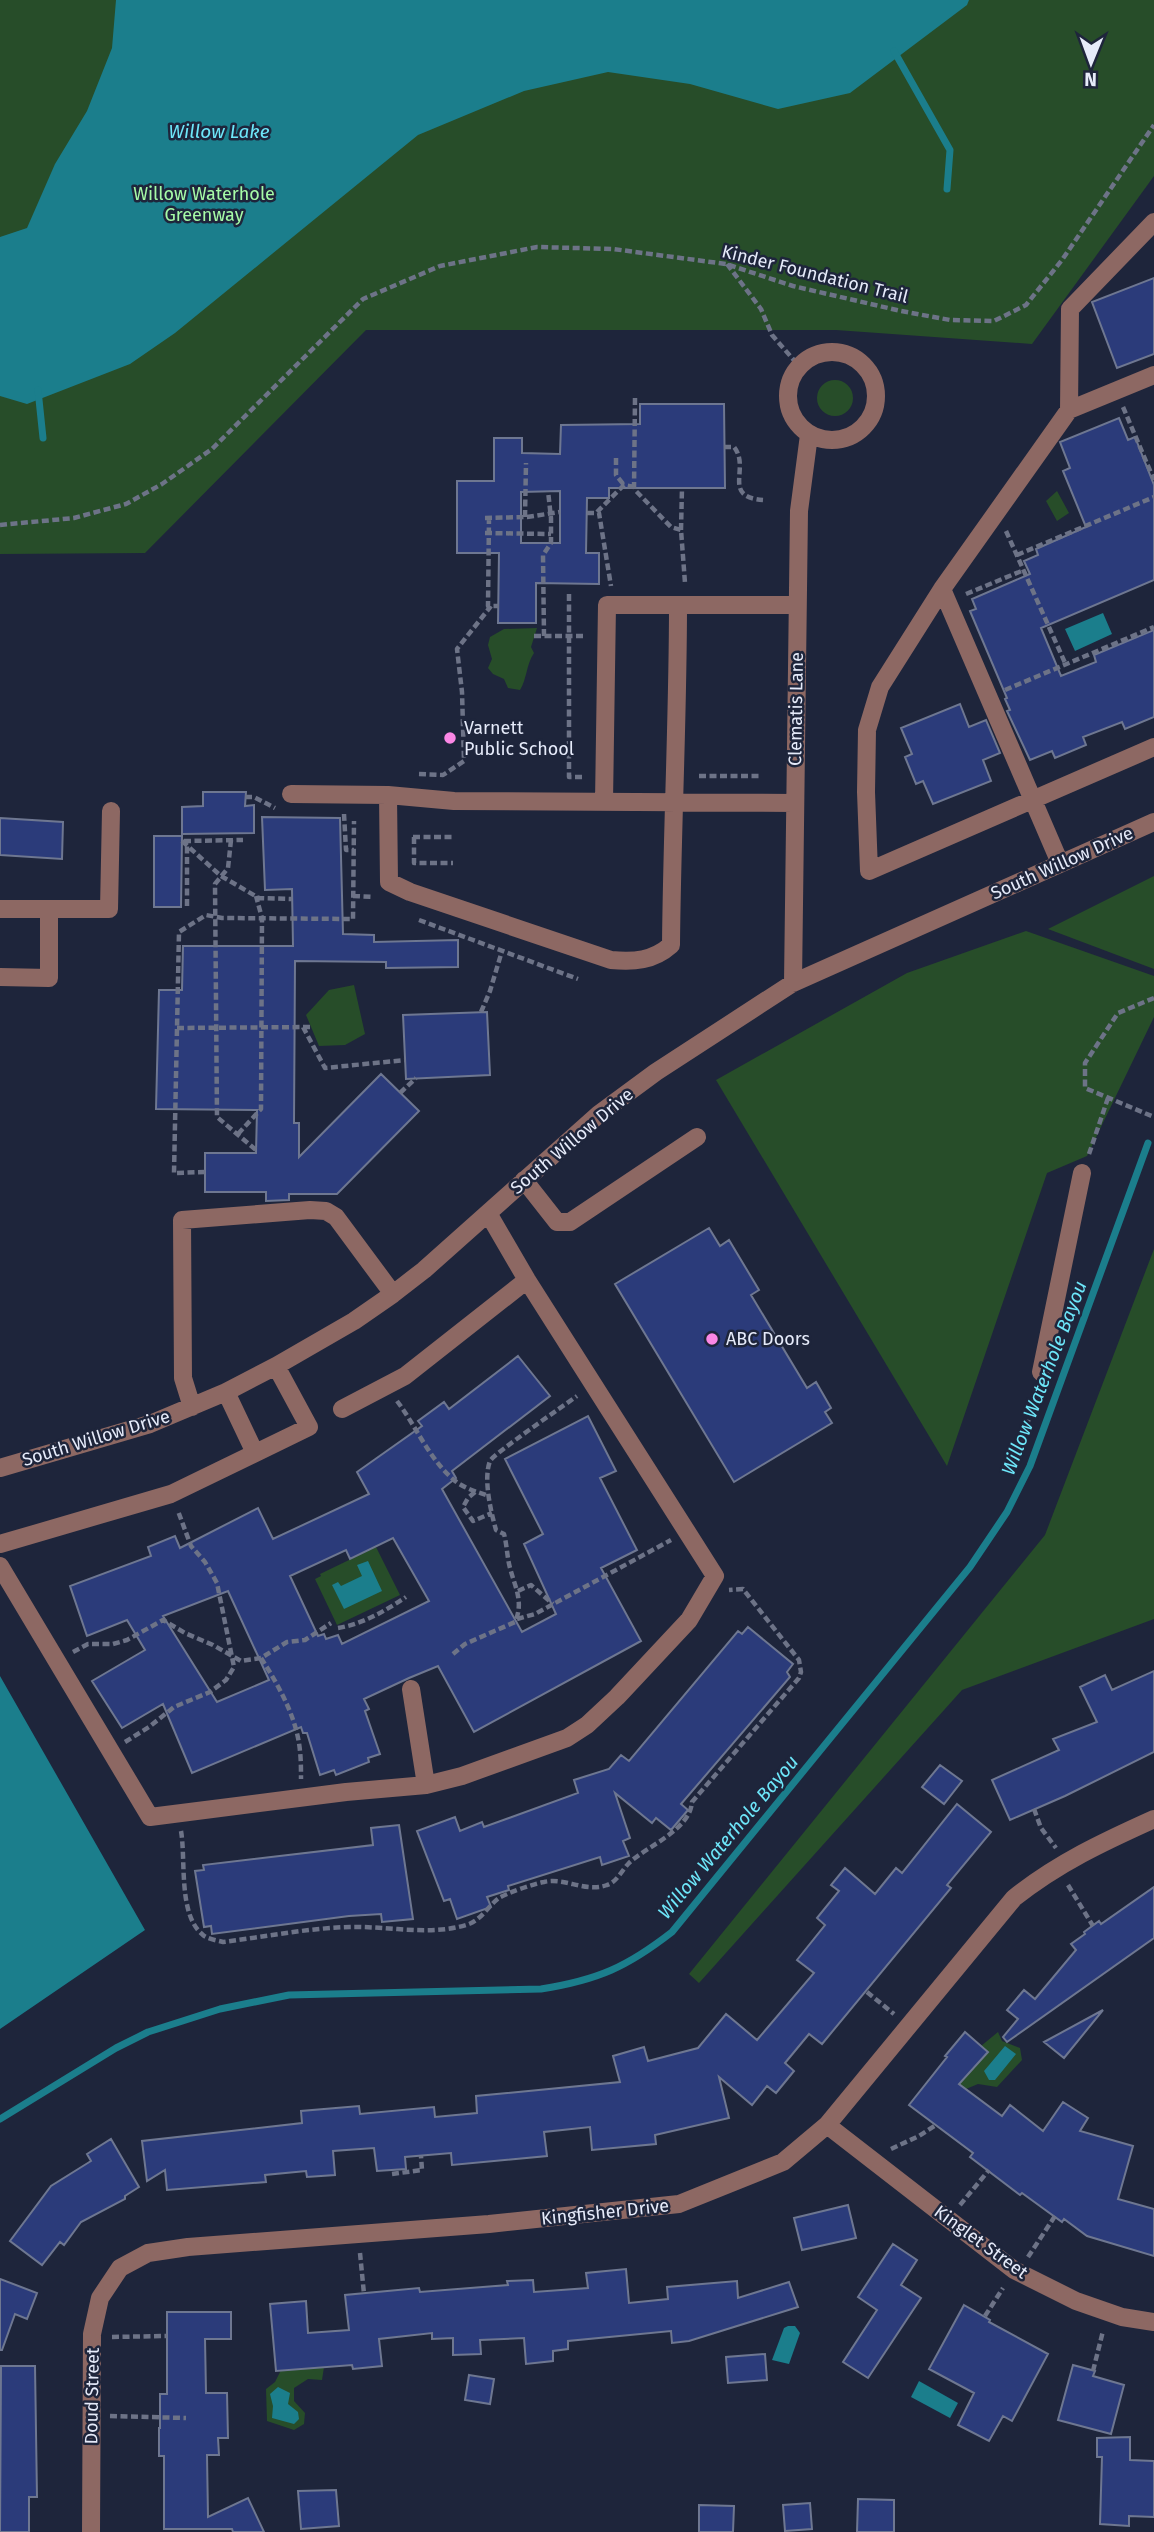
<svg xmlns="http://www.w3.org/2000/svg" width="1154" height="2532" font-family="'Fira Sans',sans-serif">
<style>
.green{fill:#274d29}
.water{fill:#1b7e8c}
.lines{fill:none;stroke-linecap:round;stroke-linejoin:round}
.stream{stroke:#1b7e8c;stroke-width:7}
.building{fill:#2b3b7a;stroke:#6e7791;stroke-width:2;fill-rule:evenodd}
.path{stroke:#6d7387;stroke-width:4.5;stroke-dasharray:7 3.5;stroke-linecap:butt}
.minor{stroke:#8d6863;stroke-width:18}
.poi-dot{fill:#fb87e5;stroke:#1e253b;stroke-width:2.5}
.labels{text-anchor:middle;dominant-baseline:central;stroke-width:5;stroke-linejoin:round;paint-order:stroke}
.park-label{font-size:18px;fill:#a6fba7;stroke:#1e253b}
.street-label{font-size:18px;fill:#e6ebfa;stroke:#1e253b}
.poi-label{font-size:18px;fill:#e6ebfa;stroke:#1e253b;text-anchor:start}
.water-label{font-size:19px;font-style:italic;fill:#6ee7fa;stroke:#1e253b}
</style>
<rect width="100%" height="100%" fill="#1e253b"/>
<path class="green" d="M0,0H1154V176L1032,344L836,330H366L145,553L0,554Z
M817 398a18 18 0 1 1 36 0a18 18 0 1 1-36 0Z
M1057,491L1069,513L1057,521L1046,501Z
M537,628L531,647L534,653C526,665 527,679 520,690L508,688L504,679L493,674L488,668L492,659L488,645L490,637L504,629Z
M1154,876V969L1048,929Z
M1026,931L1154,976V1017L1087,1156L1047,1173L947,1466L716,1080L907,973Z
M354,985L365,1034L345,1045L319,1046L306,1015L329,990Z
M1154,1249V1619L962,1690L699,1983L689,1974L1045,1535Z
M376,1547L400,1595L337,1625L315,1579L321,1576L320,1574Z
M998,2032L1002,2041L1020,2048L1022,2060L997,2087L978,2084L966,2089L958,2083L987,2052L981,2046Z
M324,2367L322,2380L308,2379L294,2388V2401L305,2413L304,2424L294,2430L267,2421L266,2389L275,2382L281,2370Z"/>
<path class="water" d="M116,0H969L967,5L850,93L778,109L690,84L608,72L524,91L418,135L175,333L130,364L27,404L0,396V237L27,228L55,164L87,111L112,48Z
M1103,613L1112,634L1075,651L1065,629Z
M368,1561L382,1591L344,1609L332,1585L338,1582L341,1586L362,1576L357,1565Z
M0,1676L145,1930L0,2029Z
M1005,2046L1016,2054L995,2080H989L984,2071Z
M788,2326H795L800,2333L789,2364L772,2360L784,2328Z
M919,2381L958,2403L950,2418L911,2397Z
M278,2387L290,2393L288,2404L298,2412L299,2419L294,2424L272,2418L273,2406L270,2394Z"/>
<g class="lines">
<path class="stream" d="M894,51L950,150L947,189
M38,390L43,438
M0,2119L116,2048L148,2032L220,2009L289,1995L541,1989C598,1980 627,1967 672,1932L970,1567L1007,1512L1030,1466L1148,1143"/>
</g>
<path class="building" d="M1154,278V354L1117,368L1092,302Z
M640,404H724L725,488H609V498H587L586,553H599V584L536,583V623H498L499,553H457V481H494V438H522V453L560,454L561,425L640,424ZM560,491V543H521V492Z
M1119,418L1128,440L1135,437L1154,485V580L1041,628L1061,676L1096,662L1094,655L1154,630V717L1125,729L1122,722L1083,737L1086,745L1055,758L1052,751L1030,760L1007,711L1010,710L1005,699L1007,698L970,611L976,609L972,599L1030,574L1024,561L1038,555L1036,549L1086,527L1063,471L1070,468L1060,442Z
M960,704L969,727L986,720L1000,753L983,760L991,781L933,804L923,781L916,784L905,757L912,754L901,728Z
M203,792H246L245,806L254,805V833L182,834V807L203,806Z
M262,817L340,818L343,934L374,935V942L458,940V967L386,968V962L295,961L294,1123H299V1157L381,1074L419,1111L337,1194H289V1200L266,1201V1192H205V1153H256L257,1110L156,1109L159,990H182L183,946H293L292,889L265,890Z
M0,818L63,822L62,859L0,855Z
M154,836H182L181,907H154Z
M487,1012L490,1075L406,1079L403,1015Z
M709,1228L720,1246L729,1240L759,1290L751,1295L807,1388L816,1382L831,1408L825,1412L832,1423L734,1482L615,1284Z
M518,1356L550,1396L452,1471L456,1478L442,1489L522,1632L556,1614L524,1544L543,1534L505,1459L588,1416L616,1471L600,1478L637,1550L601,1568L641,1641L474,1732L438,1666L409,1678L364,1699L369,1709L365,1711L380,1754L368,1758L369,1762L336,1775L334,1770L320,1775L307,1733H303L301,1727L192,1773L163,1704L122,1728L92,1681L145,1650L127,1620L87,1636L70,1586L151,1556L148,1547L175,1536L180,1548L258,1508L273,1539L369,1494L357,1472L422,1426L418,1421L444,1402L449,1409ZM393,1538L429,1601L342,1644L338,1635L326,1639L324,1634L318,1636L290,1576L346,1550L350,1559ZM228,1591L269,1680L217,1702L163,1616Z
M748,1627L793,1664L787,1672L790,1677L681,1804L688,1810L671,1830L656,1818L652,1823L615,1793L630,1838L623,1841L629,1856L602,1865L600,1857L508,1886L509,1890L487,1897L491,1907L457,1919L450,1899L444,1901L417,1831L455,1817L460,1831L482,1822L484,1827L578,1793L574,1780L609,1769L621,1755L629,1761L738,1631L742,1634Z
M1154,1671V1752L1065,1796L1010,1820L992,1780L1059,1750L1053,1739L1097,1722L1080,1687L1105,1675L1112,1690Z
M940,1765L962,1781L944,1804L922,1787Z
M957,1804L991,1832L947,1885L951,1888L822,2044L809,2034L785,2063L794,2071L776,2093L767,2086L752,2105L719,2077L729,2118L655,2135L656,2144L592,2150L590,2127L544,2132L547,2156L452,2165L451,2153L405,2157L406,2169L377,2171L374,2148L333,2151L335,2175L307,2177L306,2171L265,2175L266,2182L167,2190L165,2170L147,2181L142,2141L302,2123L301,2111L359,2106L360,2114L434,2107L435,2117L477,2113L476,2096L620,2082L613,2056L644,2047L648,2061L698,2048L726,2014L757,2040L814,1973L797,1960L825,1925L817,1918L839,1891L831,1885L845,1868L875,1894L896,1868L902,1873Z
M399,1825L413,1919L382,1922L381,1914L349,1916L212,1934L211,1926L204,1927L195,1871L204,1870L203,1865L373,1845L371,1828Z
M1154,1887V1938L1007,2042L1003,2037L1018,2019L1007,2010L1024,1990L1035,1999L1076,1950L1071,1944L1085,1934L1084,1932L1099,1921L1101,1924Z
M1103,2010L1064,2058L1044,2042Z
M965,2032L988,2052L959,2084L1002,2116L1010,2105L1043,2131L1063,2102L1088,2118L1080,2131L1133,2146L1118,2199L1154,2209V2256L1087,2236L1064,2219L1062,2222L1022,2193L1020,2195L970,2157L973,2153L909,2105L947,2057L945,2056Z
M111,2139L139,2187L125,2196V2199L81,2222L64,2245L60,2242L42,2265L10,2241L51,2186L91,2161L87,2154Z
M848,2205L856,2238L802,2250L794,2218Z
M893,2244L917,2260L901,2285L921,2298L868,2378L843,2362L877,2310L858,2297Z
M626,2269L629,2303L668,2299L667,2287L737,2281L738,2298L789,2282L798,2307L689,2341L672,2343L671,2331L568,2341V2349L553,2351V2361L526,2364L524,2338L480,2340L481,2354L453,2355V2338L432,2339V2333L379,2339L382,2366L353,2369L352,2365L276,2371L270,2304L306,2301L308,2333L349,2330L345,2295L419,2288L420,2292L508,2285L507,2281L533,2280L534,2292L588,2288L586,2273Z
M0,2279L37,2293L27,2319L15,2314L2,2350H0Z
M964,2305L990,2320L989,2322L1048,2354L1012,2421L1003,2416L989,2441L958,2425L974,2393L929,2369Z
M167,2312H231V2339H205L206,2393H227L228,2438H218L219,2455H207L208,2517L248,2498L264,2532H233L232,2529H164V2456H159V2428H160V2394H167Z
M765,2354L767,2380L728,2383L726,2357Z
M1073,2365L1095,2371L1093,2376L1124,2385L1111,2434L1058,2420Z
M1,2366H35L37,2497H29V2532H0Z
M469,2375L494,2379L490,2404L465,2400Z
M1130,2437V2460L1154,2461V2517L1129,2516V2526L1100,2524L1102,2457H1097V2438Z
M336,2490L339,2526L301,2529L298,2491Z
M858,2499L894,2500V2532H857Z
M810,2503L812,2529L785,2531L783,2505Z
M699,2505L734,2506L733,2532H699Z"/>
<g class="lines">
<path class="path" d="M727,264L761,309L772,335L799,366
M635,398L634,489L671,527L681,530L685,583
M1123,407L1154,480
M724,447H734C751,468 721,497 763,500
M616,458V475L624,485
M597,512L624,485L634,487
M587,513H599L611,586
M489,517L488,606H499
M525,517L526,463
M485,518L527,517L560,512
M0,525L74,518L126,504L162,484L212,449L363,299L440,266L537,247L613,249L726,264L793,286L901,311L950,320L994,321L1026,305L1062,260L1154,125
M681,530L682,488
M1006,531L1066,665
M485,533L551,534
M1017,555L1154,497
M569,594V777H585
M966,594L1024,570
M534,636H586
M544,636L543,555L551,543V518L548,491
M1005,690L1154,627
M419,774L443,775L464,761L462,692L457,649L491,606
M699,776H761
M245,797H254L275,808
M344,814L346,850H354
M413,837H454
M414,837V863H453
M231,840L228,868L215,884L217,1117L256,1150
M182,841L221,876L259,898L292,899
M184,841L243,840
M353,896L374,897
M187,906V841
M419,920L578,979
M1154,998L1118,1013L1085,1063V1088L1154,1117
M481,1012L490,991L502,951
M303,1027L325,1068L405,1060
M177,1028L311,1027
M400,1093L416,1078
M238,1134L261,1109L262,918L256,896
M1089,1154L1108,1098
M205,1172L174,1173L179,932L206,915L222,918L353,919L354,821
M397,1401C416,1426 429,1459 454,1480C463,1488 477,1492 489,1496
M1019,1457L1036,1390
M475,1492L468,1498L463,1507L473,1521L492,1513
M518,1591L531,1585L553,1604
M517,1619L535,1614L671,1540
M338,1628C363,1624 385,1611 406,1597
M73,1652L88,1644H113L127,1640L163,1620L185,1633L213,1645L241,1661L261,1658L287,1642L305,1640L331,1623
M453,1654L465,1644L515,1622C524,1602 515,1587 510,1568C507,1557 507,1545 504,1534L496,1530C491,1512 483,1479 490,1461C492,1455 566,1404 577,1396
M261,1658C279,1686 297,1718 300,1751C301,1760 301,1770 301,1779
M125,1742L149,1727L174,1707L210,1692L226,1680L234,1667L217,1583L205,1562L191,1546L178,1511
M1034,1809L1041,1828L1056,1848
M181,1831C186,1859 178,1914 202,1934C206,1939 216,1940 223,1942C264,1937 308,1928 350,1927C388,1926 429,1936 466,1925C481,1921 488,1906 499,1898C507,1893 533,1884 544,1882C565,1877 585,1893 607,1885C617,1882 622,1870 629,1863C647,1846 690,1830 692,1802L799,1678L801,1672L799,1660L743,1589L729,1590
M1068,1885L1093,1926
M867,1992L894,2014
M891,2149L919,2136L936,2125
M392,2174L422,2170L421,2156
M960,2205L989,2170
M360,2253L364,2294
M1028,2257L1055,2216
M985,2316L1003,2288
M112,2337L167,2336
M1093,2371L1103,2331
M110,2416L186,2418"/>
<path class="minor" d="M788 396a44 44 0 1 1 88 0a44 44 0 1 1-88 0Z
M1154,375L1069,410L942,589L880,687L867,730L866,792L869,871L1154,747
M1069,410L1070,309L1154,222
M942,589L1060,863
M291,794L388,795L454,801L795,803
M388,795L389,882L410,892L611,960C634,962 653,961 671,945C672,831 678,718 678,605
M604,802L607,605H797
M0,909H109L111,811
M0,977L49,978V909
M793,983L799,511L809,435
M524,1180L557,1222H570L697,1137
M1041,1372L1082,1173
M226,1392L255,1453
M192,1407L183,1378L182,1220L310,1210L326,1211L336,1217L393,1294
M342,1409L405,1376L527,1280
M0,1468L150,1424L226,1392L276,1366L354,1321L393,1294L424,1270L599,1114L656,1072L793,983L1154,822
M0,1544L171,1494L309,1427L276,1366
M0,1566L150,1817L346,1792L426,1785L462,1776L567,1738L587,1725L617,1697L689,1620L715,1576L527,1280L488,1213
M411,1689L426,1785
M827,2125L1014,2270L1076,2301L1122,2317L1154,2322
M91,2532L92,2334L100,2298L120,2268L148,2253L188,2247L489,2224L679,2204L783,2162L827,2125L1014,1898C1058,1863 1103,1842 1154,1819"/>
</g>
<g class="poi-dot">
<circle cx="450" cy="738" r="7"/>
<circle cx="712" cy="1339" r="7"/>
</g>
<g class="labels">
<g class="park-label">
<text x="204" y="194">Willow Waterhole<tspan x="204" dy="21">Greenway</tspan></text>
</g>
<g class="street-label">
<text transform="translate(815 274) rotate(14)">Kinder Foundation Trail</text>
<text transform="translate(796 709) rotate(-89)">Clematis Lane</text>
<text transform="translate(1062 863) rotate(-24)">South Willow Drive</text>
<text transform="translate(572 1141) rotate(-40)">South Willow Drive</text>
<text transform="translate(96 1438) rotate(-17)">South Willow Drive</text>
<text transform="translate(605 2212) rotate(-6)">Kingfisher Drive</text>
<text transform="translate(981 2242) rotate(36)">Kinglet Street</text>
<text transform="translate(92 2396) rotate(-89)">Doud Street</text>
</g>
<g class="poi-label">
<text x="464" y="728">Varnett<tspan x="464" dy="21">Public School</tspan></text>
<text x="726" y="1339">ABC Doors</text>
</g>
<g class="water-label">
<text x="219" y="131">Willow Lake</text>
<text transform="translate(1044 1378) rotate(-69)">Willow Waterhole Bayou</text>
<text transform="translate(728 1837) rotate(-50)">Willow Waterhole Bayou</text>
</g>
</g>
<g transform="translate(1091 63) rotate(181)" stroke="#1e253b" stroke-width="5" paint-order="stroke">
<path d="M0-5L12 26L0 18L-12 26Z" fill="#e6ebfa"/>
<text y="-10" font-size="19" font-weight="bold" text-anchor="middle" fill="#e6ebfa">N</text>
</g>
</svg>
